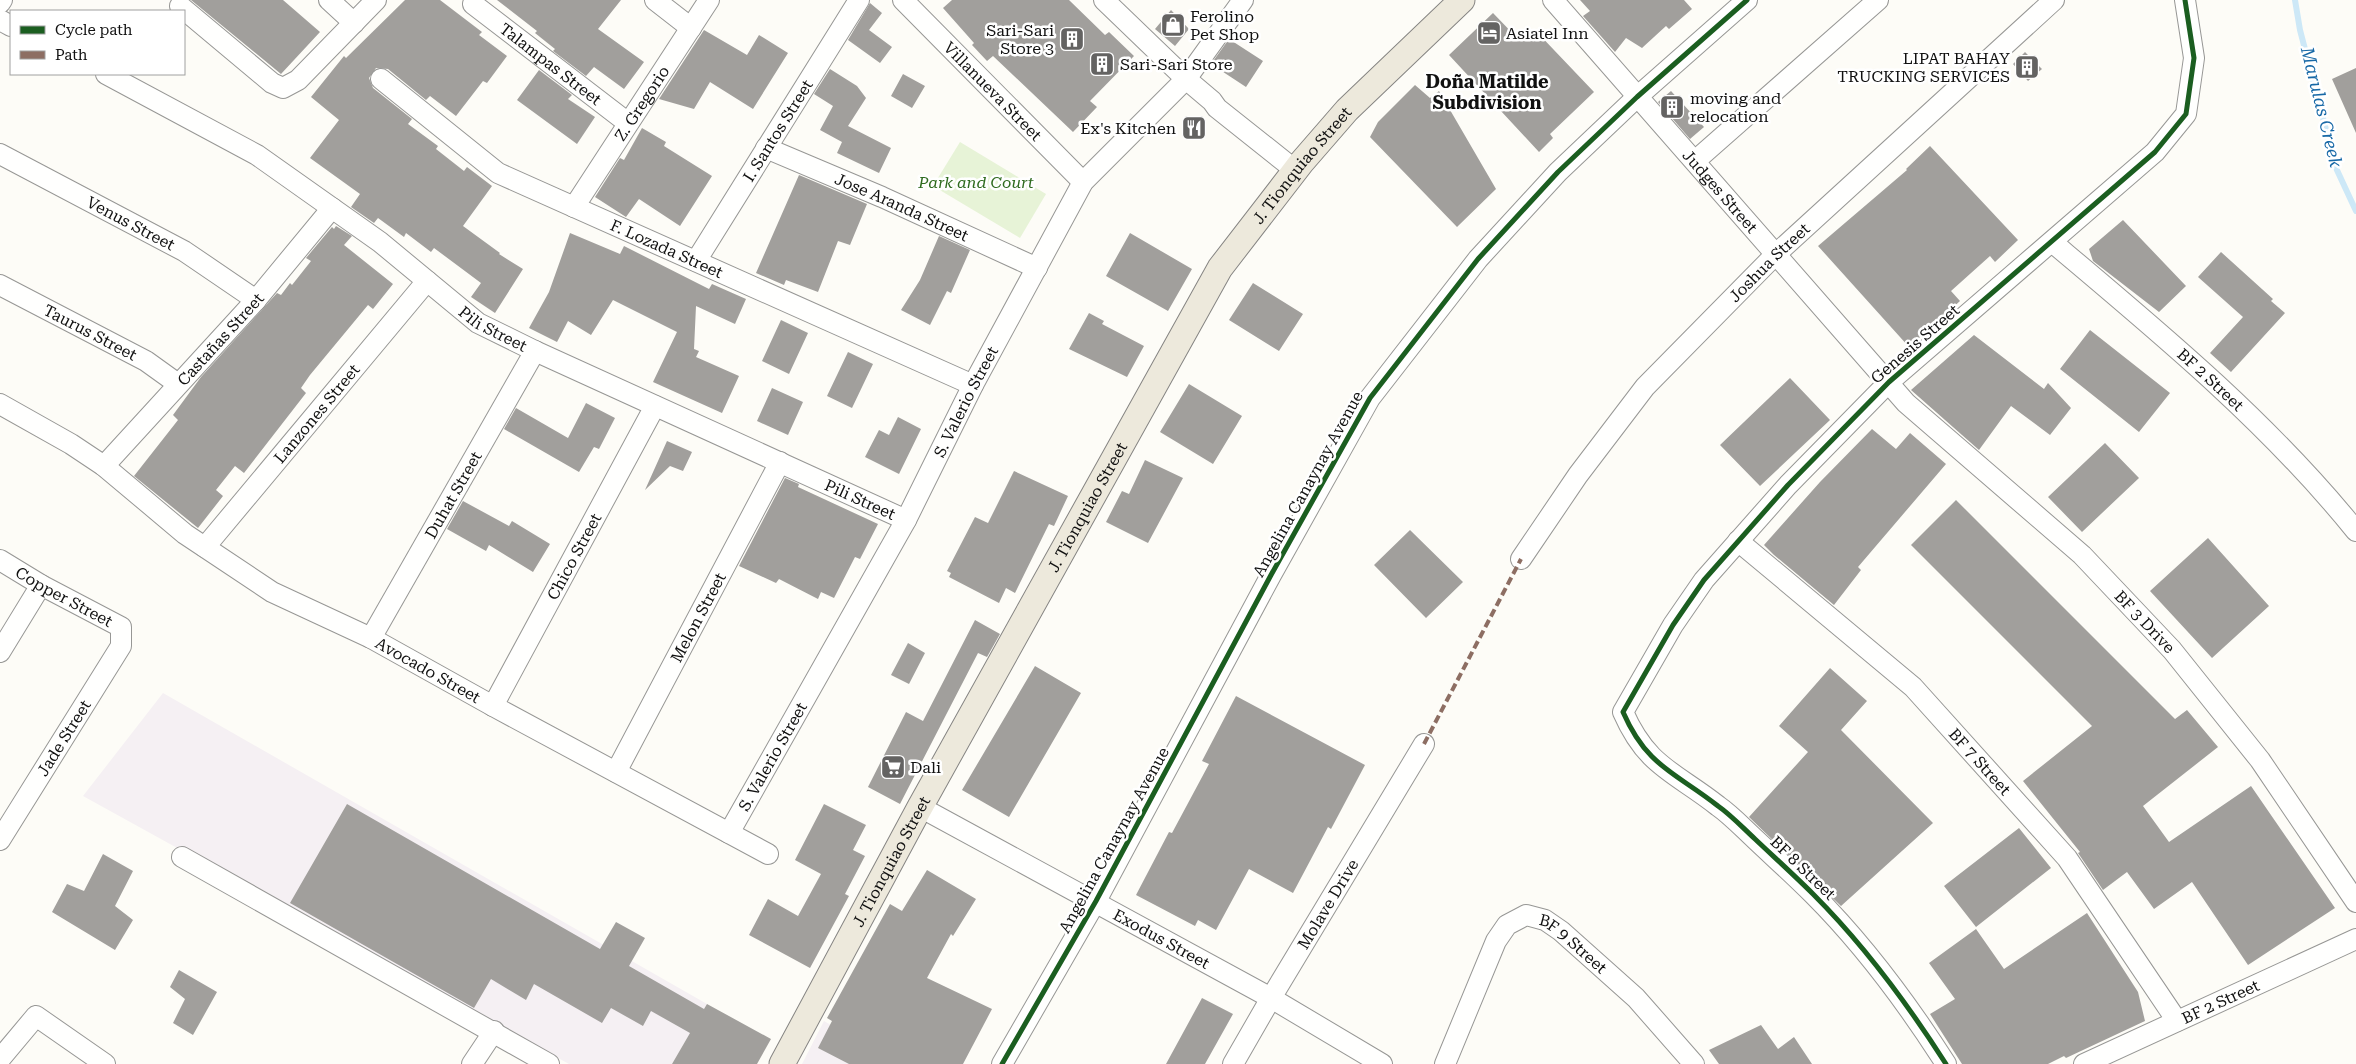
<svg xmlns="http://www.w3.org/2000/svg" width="2356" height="1064" font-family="'Roboto Serif',serif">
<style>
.industrial{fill:#f5f0f3}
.green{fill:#e7f3d7}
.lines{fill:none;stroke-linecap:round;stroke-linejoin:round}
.stream{stroke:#cde8f7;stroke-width:6}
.building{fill:#a19f9c}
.minor-casing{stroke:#979795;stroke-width:22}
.major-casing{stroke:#858482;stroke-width:27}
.minor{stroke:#fffffe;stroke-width:20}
.major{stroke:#ede9dc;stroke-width:25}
.quiet{stroke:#8d6e63;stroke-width:4;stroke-dasharray:8 4;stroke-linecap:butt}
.cycleway-casing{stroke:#fff;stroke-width:8}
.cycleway{stroke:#1b5e20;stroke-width:5}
.labels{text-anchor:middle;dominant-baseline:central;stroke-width:5;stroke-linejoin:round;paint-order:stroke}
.poi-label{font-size:16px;fill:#111;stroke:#fff;text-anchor:start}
.street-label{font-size:16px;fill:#111;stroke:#fff}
.park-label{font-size:16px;font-style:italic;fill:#2f6b1f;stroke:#fff}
.neighbourhood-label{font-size:18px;font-weight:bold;fill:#111;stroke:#fff}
.water-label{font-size:18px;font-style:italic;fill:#1768a6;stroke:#fff}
</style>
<rect width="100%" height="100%" fill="#fdfcf7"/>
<path class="industrial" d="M163,693L707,1004L672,1064H569L83,796Z
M824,1021L898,1064H802Z"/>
<path class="green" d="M960,142L1046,194L1020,238L933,186Z"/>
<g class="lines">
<path class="stream" d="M2295,0L2300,30L2336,168L2356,211"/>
</g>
<path class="building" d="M191,0H283L320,32L281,74Z
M405,0H440L482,32L479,35L507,56L487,83L483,81L456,116L430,96L426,100L388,69L376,68L369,78L373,88L412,119L408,124L438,146L436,149L464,171L467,167L492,186L463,226L500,253L499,254L523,269L495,313L471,297L481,283L434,248L431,252L406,233L404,237L378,218L374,223L351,207L360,194L310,158L339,120L311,97L344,56L346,58Z
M497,0H621L598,29L644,62L624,89L594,67L586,76L553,51L555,49L535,33L537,31Z
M952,0H1069L1105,35L1109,32L1134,56L1090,101L1097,107L1073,132L993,56L987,61L972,45L974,43L943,8Z
M1580,0H1684L1692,9L1669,29L1666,26L1642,48L1626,38L1615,52L1583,16L1590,11Z
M870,3L882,13L869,30L892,47L880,63L848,40Z
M1171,10L1189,29L1175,46L1155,29Z
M1493,13L1520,41L1534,29L1594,92L1550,134L1553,138L1539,152L1449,55Z
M704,30L747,55L759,35L788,53L753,109L710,82L694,109L659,99Z
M1229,39L1263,61L1246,87L1211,64Z
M2025,52L2042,69L2028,81L2013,64Z
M2356,68V133L2332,79Z
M830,69L857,86L866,98L848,126L891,148L879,173L837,153L842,142L820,130L833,106L814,94Z
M539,70L572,95L568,99L595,117L577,144L517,100Z
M903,74L925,86L912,108L891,96Z
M1415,85L1430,98L1439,91L1496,189L1457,227L1370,137L1378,122Z
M1671,91L1704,127L1690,139L1658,102Z
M642,128L666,142L664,146L712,176L680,226L639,199L626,217L595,197L620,158L624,160Z
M1930,146L2018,240L1995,262L1990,256L1951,291L1960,301L1909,347L1818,246L1907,170L1906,169Z
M799,175L867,204L850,245L838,241L818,292L786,280L784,285L756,273Z
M2123,220L2186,286L2159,312L2093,261L2089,249Z
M336,226L352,236L344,245L393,284L373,309L368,305L310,375L301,388L306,393L244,473L235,466L216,490L223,496L198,528L134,476L178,420L173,415L201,377L277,293L281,295L290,283L292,285L311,261L306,258L332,227L334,229Z
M570,233L620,254L624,246L709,289L712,284L746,299L735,324L696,306L694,349L699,351L696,357L739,376L722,413L653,382L677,332L613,300L591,335L568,321L557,342L529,328L549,292Z
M1130,233L1192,269L1168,311L1106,276Z
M939,236L970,250L951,293L947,291L930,325L901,310L920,280Z
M2221,252L2273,299L2271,301L2285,313L2231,372L2210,353L2243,317L2198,277Z
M1253,283L1303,314L1279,351L1229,320Z
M1089,313L1104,321L1102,324L1144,346L1127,377L1069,349Z
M781,320L808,333L789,374L762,361Z
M2090,330L2170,393L2139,432L2060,369Z
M1974,335L2044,389L2048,383L2071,408L2050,435L2011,406L1979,450L1911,390Z
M848,352L873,364L852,408L827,396Z
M1790,378L1830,420L1760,486L1720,445Z
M1189,384L1242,416L1213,464L1160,432Z
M772,388L803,402L788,435L757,421Z
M586,403L615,418L599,449L594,447L579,472L504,429L516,408L568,438Z
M898,417L921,429L899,474L865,457L879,430L889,435Z
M1872,429L1896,449L1910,433L1946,464L1858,567L1861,570L1834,605L1774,555L1764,545L1820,482Z
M667,441L692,452L683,471L670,466L645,490Z
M2105,443L2139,478L2082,532L2048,497Z
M1145,460L1183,478L1148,543L1106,522L1122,491L1129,494Z
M1014,471L1068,496L1054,526L1049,524L1015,593L1006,588L999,603L949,577L951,573L947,571L975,517L988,523Z
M785,478L799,484L798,487L878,524L860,559L855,557L834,598L821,592L818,599L779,579L776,583L739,566Z
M1956,500L2175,719L2187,710L2218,747L2143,806L2169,842L2251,786L2335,908L2248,965L2192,882L2154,909L2127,872L2103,890L2078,853L2080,852L2023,781L2092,726L1911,545Z
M463,501L509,526L512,521L550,544L533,572L489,545L486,551L447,529Z
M1410,530L1463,582L1426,618L1374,565Z
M2208,538L2269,606L2212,658L2150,591Z
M975,620L1000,634L987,657L978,653L900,804L868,787L906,712L923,721Z
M908,643L925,653L909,684L891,675Z
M1035,666L1081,693L1009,817L962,790Z
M1830,668L1867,701L1841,730L1933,823L1841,906L1749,817L1808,752L1779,726Z
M1236,696L1365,765L1331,829L1328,827L1293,893L1249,869L1216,930L1198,920L1195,926L1136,895L1169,832L1172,833L1209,764L1202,761Z
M347,804L600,949L616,922L645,938L629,966L704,1009L707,1004L771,1039L757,1064H672L690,1033L651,1011L643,1026L611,1008L602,1023L534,984L526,1000L491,979L474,1008L290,903Z
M824,804L866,825L853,850L865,856L845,894L849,896L810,968L749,935L768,899L798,916L821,874L795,860Z
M2019,828L2051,868L1976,927L1944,886Z
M103,854L133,871L115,906L133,920L115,950L52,912L67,884L84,891Z
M927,870L976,899L953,936L951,934L927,978L992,1009L963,1064H849L818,1048L832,1021L827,1018L890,904L902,911Z
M2087,913L2138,992L2145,1021L2066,1058L2064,1056L2048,1064H1962L1930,1014L1955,999L1929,963L1976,929L2004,969Z
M179,970L217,992L193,1035L173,1023L185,999L170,987Z
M1202,998L1233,1014L1205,1064H1166Z
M1761,1025L1778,1049L1794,1037L1812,1064H1719L1709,1050Z"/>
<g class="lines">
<defs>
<g id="minor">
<path d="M329,0L354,23"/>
<path d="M655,0L691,28"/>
<path id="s1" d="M903,0L1083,182"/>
<path d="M1104,0L1186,79L1212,101L1217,108L1295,170"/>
<path id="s2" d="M1553,0L1906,403L2082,555L2172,650L2260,760L2356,902"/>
<path d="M0,3L2,0"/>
<path id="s3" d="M473,4L628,123"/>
<path d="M180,6L272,83L283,88L298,80L376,0"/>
<path d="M0,20L11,26"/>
<path id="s4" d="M106,74L257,155L380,242L478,323L535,351L906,520"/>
<path id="s5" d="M381,79L498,173L973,385"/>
<path id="s6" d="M766,148L882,197L1037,268"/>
<path id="s7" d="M0,154L184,251L256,300"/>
<path d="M1695,161L1878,0"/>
<path id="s8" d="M574,207L709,0"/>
<path id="s9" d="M2052,242C2159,332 2268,422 2356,531"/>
<path id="s10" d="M696,261L859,0"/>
<path id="s11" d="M0,285L146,361L178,384"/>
<path id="s12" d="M0,404L71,444L104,466L185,534L272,592L371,638L493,706L768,854"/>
<path id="s13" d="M104,466L256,300L332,208"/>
<path id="s14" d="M1738,541L1913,687L2067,858L2177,1021"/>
<path id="s15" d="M205,547L427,281"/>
<path id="s16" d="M1521,559L1578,475L1645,387L1776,254L2054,0"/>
<path id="s17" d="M0,560L41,585L121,627V646L0,840"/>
<path id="s18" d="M371,638L535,351"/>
<path d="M0,652L41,585"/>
<path id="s19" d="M493,706L655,406"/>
<path id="s20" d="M616,772L780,462"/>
<path id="s21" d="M920,807L1271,998L1382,1064"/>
<path id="s22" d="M729,833L906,520L973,385L1083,182L1186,79L1243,0"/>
<path d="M182,857L549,1064"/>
<path d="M0,1059L36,1016L105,1064"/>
<path d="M472,1064L494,1031"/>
<path d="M1002,1064L1096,901L1271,575L1370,398L1478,259L1558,172L1637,97L1747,0"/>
<path id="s23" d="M1233,1064L1271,998L1424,744"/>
<path id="s24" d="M1445,1064L1496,941L1507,925L1526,915L1545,920L1561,931L1636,998L1694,1064"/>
<path d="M1946,1064C1907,1003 1864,945 1813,894C1794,875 1774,857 1755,839C1743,828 1731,815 1718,806C1675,772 1647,767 1623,712L1673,625L1704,580L1788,485L1889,382L2155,152L2186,114L2194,58L2185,0"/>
<path id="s25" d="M2084,1064L2356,939"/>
</g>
<g id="major">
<path id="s26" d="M782,1064L920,807L1220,268L1301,163L1347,110L1462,0"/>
</g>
</defs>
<use href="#minor" class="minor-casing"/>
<use href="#major" class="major-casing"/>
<use href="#minor" class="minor"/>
<use href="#major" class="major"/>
<path class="quiet" d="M1424,744L1521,559"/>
<defs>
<path id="cycleway" d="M1002,1064L1096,901L1271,575L1370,398L1478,259L1558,172L1637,97L1747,0
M1946,1064C1907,1003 1864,945 1813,894C1794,875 1774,857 1755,839C1743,828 1731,815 1718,806C1675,772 1647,767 1623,712L1673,625L1704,580L1788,485L1889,382L2155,152L2186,114L2194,58L2185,0"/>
</defs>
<use href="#cycleway" class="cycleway-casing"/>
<use href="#cycleway" class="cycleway"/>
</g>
<defs>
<symbol id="shop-square" viewBox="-11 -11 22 22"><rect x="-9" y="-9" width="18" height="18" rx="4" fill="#646362" stroke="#fff"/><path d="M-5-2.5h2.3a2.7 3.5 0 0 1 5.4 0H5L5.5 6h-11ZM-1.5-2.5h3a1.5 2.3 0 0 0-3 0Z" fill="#fff"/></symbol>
<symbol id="hotel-square" viewBox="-11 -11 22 22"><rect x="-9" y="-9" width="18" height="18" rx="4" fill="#646362" stroke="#fff"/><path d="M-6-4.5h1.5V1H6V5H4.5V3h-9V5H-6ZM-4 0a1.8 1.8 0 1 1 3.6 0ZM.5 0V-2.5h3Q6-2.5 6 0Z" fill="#fff"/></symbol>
<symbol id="building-square" viewBox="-11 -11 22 22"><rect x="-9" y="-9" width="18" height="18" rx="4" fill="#646362" stroke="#fff"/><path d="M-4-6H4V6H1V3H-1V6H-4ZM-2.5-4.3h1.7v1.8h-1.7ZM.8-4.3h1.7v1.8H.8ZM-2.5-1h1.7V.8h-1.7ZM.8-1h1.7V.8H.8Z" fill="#fff"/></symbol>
<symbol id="restaurant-square" viewBox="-11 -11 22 22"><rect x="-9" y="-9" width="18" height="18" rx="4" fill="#646362" stroke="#fff"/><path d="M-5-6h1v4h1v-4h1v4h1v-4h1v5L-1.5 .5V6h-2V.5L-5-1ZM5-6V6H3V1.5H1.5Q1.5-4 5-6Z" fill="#fff"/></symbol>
<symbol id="supermarket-square" viewBox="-11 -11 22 22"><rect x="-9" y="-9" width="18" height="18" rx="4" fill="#646362" stroke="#fff"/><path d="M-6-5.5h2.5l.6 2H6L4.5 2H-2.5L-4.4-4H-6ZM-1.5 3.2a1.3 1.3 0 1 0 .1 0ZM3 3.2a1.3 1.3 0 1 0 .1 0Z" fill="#fff"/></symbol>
</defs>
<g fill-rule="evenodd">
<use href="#shop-square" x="1159" y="11" width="28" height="28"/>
<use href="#hotel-square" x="1475" y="19" width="28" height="28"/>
<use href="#building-square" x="1058" y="25" width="28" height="28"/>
<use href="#building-square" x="1088" y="50" width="28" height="28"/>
<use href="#building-square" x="2013" y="53" width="28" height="28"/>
<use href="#building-square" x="1658" y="93" width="28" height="28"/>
<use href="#restaurant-square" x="1180" y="114" width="28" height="28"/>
<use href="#supermarket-square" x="879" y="753" width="28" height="28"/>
</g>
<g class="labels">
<g class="poi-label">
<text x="1190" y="16">Ferolino<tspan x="1190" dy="18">Pet Shop</tspan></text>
<text x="1054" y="30" text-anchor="end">Sari-Sari<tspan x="1054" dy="18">Store 3</tspan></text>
<text x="1506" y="33">Asiatel Inn</text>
<text x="2010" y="58" text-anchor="end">LIPAT BAHAY<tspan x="2010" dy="18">TRUCKING SERVICES</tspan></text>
<text x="1120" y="64">Sari-Sari Store</text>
<text x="1690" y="98">moving and<tspan x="1690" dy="18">relocation</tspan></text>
<text x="1176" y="128" text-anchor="end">Ex's Kitchen</text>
<text x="910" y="767">Dali</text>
</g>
<g class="street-label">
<text stroke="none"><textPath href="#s3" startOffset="98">Talampas Street</textPath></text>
<text stroke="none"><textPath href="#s1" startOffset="128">Villanueva Street</textPath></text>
<text stroke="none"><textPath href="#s8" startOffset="124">Z. Gregorio</textPath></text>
<text stroke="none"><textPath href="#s10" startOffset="154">I. Santos Street</textPath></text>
<text stroke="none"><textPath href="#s26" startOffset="1040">J. Tionquiao Street</textPath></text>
<text stroke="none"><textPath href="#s2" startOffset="254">Judges Street</textPath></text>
<text stroke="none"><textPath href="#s6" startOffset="148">Jose Aranda Street</textPath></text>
<text stroke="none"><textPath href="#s7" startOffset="148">Venus Street</textPath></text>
<text stroke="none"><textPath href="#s5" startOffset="335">F. Lozada Street</textPath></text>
<text stroke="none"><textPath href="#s16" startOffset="388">Joshua Street</textPath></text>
<text stroke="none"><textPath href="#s4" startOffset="465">Pili Street</textPath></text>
<text stroke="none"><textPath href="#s11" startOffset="102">Taurus Street</textPath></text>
<text stroke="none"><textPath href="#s13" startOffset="172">Castañas Street</textPath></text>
<text transform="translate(1915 344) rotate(-41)">Genesis Street</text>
<text stroke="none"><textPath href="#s9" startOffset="210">BF 2 Street</textPath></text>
<text stroke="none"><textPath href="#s22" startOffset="492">S. Valerio Street</textPath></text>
<text stroke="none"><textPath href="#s15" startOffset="174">Lanzones Street</textPath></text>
<text transform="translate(1308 484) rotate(-61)">Angelina Canaynay Avenue</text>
<text stroke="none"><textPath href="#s18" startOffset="165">Duhat Street</textPath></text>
<text stroke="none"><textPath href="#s4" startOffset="870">Pili Street</textPath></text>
<text stroke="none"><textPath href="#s26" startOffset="635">J. Tionquiao Street</textPath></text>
<text stroke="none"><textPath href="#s19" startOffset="170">Chico Street</textPath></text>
<text stroke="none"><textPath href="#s17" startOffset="74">Copper Street</textPath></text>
<text stroke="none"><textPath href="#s20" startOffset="175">Melon Street</textPath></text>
<text stroke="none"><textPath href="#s2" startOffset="860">BF 3 Drive</textPath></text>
<text stroke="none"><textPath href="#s12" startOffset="506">Avocado Street</textPath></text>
<text transform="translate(64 738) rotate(-58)">Jade Street</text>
<text stroke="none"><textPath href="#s22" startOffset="88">S. Valerio Street</textPath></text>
<text stroke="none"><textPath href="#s14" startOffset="328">BF 7 Street</textPath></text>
<text transform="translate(1114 840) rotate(-61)">Angelina Canaynay Avenue</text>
<text stroke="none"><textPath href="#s26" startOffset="230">J. Tionquiao Street</textPath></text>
<text transform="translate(1803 868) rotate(44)">BF 8 Street</text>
<text stroke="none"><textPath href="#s23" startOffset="186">Molave Drive</textPath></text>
<text stroke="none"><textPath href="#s21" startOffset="275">Exodus Street</textPath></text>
<text stroke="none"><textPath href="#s24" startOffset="230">BF 9 Street</textPath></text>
<text stroke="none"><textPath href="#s25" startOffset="150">BF 2 Street</textPath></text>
</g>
<g class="park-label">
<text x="976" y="182">Park and Court</text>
</g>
<g class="neighbourhood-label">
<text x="1487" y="81">Doña Matilde<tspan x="1487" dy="21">Subdivision</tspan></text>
</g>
<g class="water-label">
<text transform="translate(2322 107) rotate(76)">Marulas Creek</text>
</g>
</g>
<rect x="10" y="10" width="175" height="65" fill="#ffffff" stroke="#a0a0a0"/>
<rect x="20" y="26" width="25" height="8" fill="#1b5e20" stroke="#a0a0a0"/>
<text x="55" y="35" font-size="15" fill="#111111">Cycle path</text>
<rect x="20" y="51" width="25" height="8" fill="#8d6e63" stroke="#a0a0a0"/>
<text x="55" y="60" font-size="15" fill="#111111">Path</text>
</svg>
